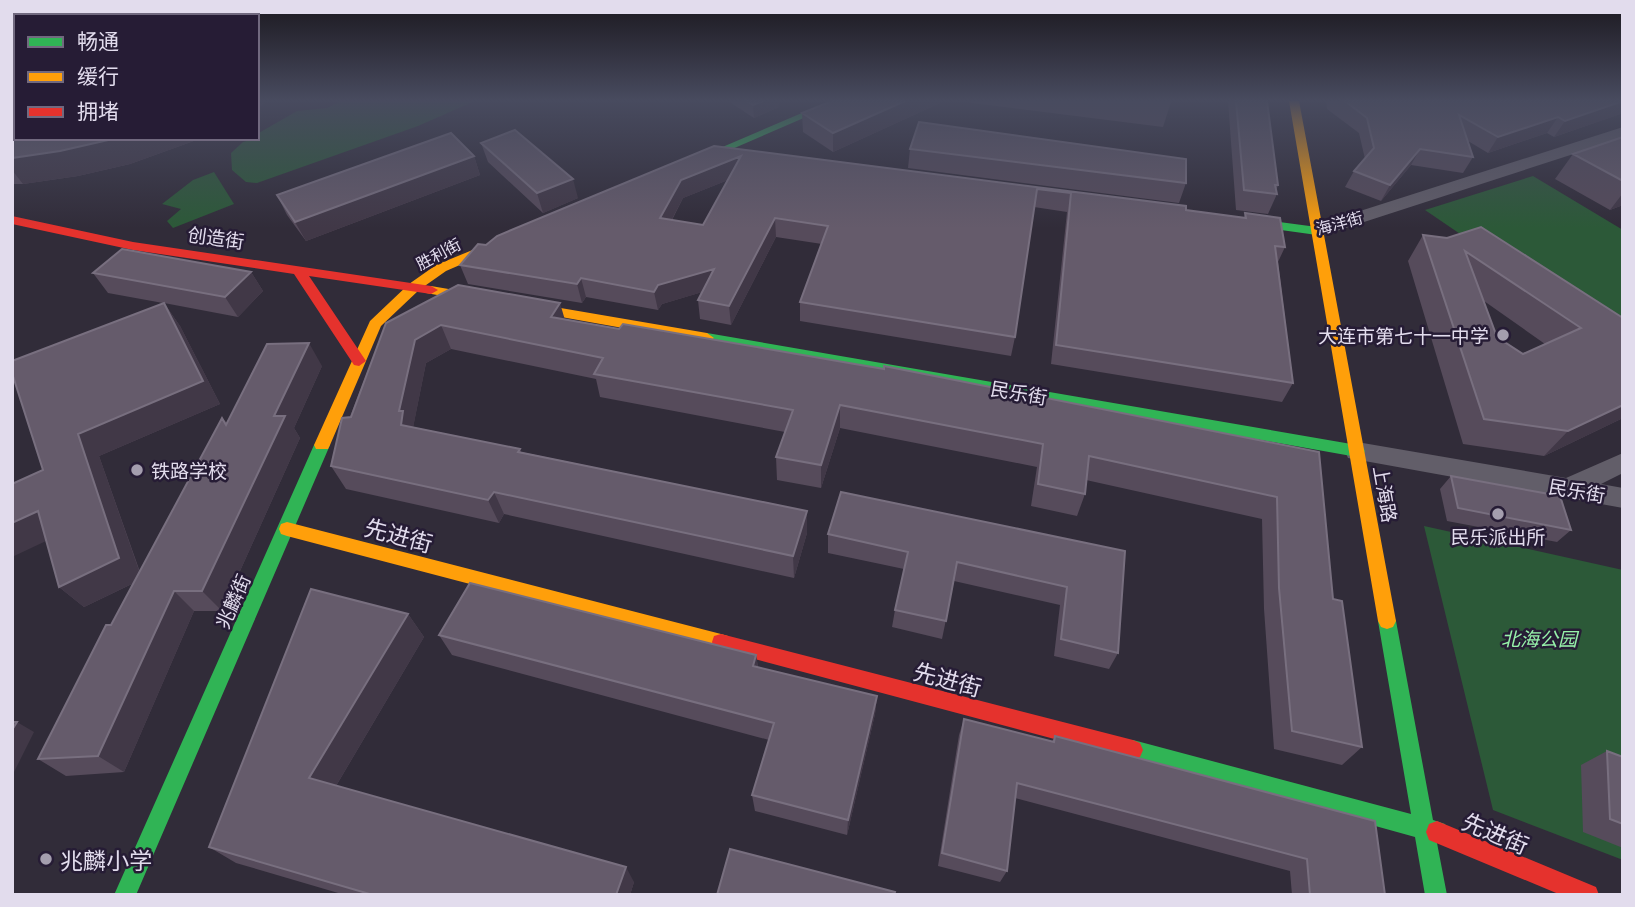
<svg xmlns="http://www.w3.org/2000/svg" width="1635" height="907" font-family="Literata,'Noto Sans SC',serif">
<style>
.green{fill:#2c5938}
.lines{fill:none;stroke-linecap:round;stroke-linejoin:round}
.street{fill:#625e69;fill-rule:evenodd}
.fast{fill:#30b455;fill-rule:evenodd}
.slow{fill:#ff9f0a;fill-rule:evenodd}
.jam{fill:#e5322d;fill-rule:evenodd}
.wall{fill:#564b5b;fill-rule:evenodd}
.shaded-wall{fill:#413847}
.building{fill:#655b6b;stroke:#786f7f;stroke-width:2;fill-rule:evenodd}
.poi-dot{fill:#a49eae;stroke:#261c35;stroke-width:2.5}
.labels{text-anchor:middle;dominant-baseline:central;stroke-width:5;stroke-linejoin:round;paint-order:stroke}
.far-street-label{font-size:16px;fill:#e2dced;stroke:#261c35}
.street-label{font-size:19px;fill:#e2dced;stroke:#261c35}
.poi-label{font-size:19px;fill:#e2dced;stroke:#261c35;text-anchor:end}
.park-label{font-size:19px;font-style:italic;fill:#97f3aa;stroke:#261c35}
.near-street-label{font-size:23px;fill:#e2dced;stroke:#261c35}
.near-poi-label{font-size:23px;fill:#e2dced;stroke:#261c35;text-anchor:start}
</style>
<rect width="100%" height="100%" fill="#312c39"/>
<path class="green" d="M341,101H475L418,126L257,183L246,182L232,170L231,153L243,142L257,138V134L297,111L327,108Z
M214,172L234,204L173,228L167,221L181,209L162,204L193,180Z
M1533,176L1623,230V345L1425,210Z
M1424,526L1623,570V860L1493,810Z"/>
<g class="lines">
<path class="street" d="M1623,127V138L1324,235L1317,237L1307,231L1310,227Z
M1357,442L1566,478L1623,453V473L1601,484L1623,488V508L1348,458L1345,451L1348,444Z"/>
<path class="fast" d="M830,101H843L688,168L678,166Z
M1233,216L1317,227L1323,231L1317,235L1229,223L1227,220Z
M707,333L1357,445L1363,447L1365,451L1363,455L1357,457L702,341L700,338L702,335Z
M322,439L330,445L136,895H114L314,445Z
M1387,613L1393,615L1396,621L1433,820L1445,824L1448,832L1445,840L1437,843L1447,895H1425L1415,837L1126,757L1123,750L1126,743L1133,740L1411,814L1378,621L1381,615Z"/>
<path class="slow" d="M1289,101H1299L1396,621L1393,627L1387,629L1381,627L1378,621Z
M509,235L513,236V242L446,271L419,290L381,326L330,445L328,449H316L314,445L370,321L409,284L436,265Z
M431,286L707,333L714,338L707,343L426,293L424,290Z
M287,522L721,634L728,636L730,642L728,648L721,650L287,536L281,534L279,529L281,524Z"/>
<path class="jam" d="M12,216L133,242L431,286L438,290L431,294L309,276L366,361L359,366L354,365L294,274L133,250L12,224Z
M721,634L1133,740L1140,743L1143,750L1140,757L1133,760L721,650L714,648L712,642L714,636Z
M1437,821L1596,887L1599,895H1561L1429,840L1426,832L1429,824Z"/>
</g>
<path class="wall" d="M728,101H779V107L754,118Z
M957,101H1171V102L1163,127Z
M1228,101H1267L1278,185L1276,191L1277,194L1268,214L1236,210Z
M1326,101H1623V113L1554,137L1547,133L1488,153L1468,141L1473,157L1463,173L1411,165L1381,201L1345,187L1354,171L1365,159L1359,133L1327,109Z
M940,103L833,152L803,132L802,113Z
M12,106L16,138H202L130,164L78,176L23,184H12Z
M1623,137V205L1610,210L1555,179L1573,154Z
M481,143L578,198L543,213L488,162Z
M714,146L1186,206V210L1244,218L1245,213L1285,247L1278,262L1293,383L1282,402L1051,364L1067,212L1034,207L1015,337L1011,356L800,321V302L822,244L776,237L731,325L700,319L698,300L702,292L662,304L658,310L586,297L582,303L468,284L460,265L486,245ZM728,180L703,225L672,220L683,198Z
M910,149L1186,183L1179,203L908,168Z
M474,156L480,175L306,241L287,215L277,195Z
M1423,235L1447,238L1623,318V418L1544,456L1463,444L1408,261ZM1484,301L1545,344L1523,354L1497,337Z
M251,272L263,291L238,317L164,303L180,326L220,404L99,456L140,572L222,418L227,423L322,366L294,428L300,438L222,611H194L124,772L66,776L38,759L134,583L84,607L59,587L46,541L43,470L163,303L108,293L93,273Z
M565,320L1319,452L1333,599L1362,747L1342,765L1274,749L1264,609L1262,519L1086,480L1085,494L1077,516L1031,506L1037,467L840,428L821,488L777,480L776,457L785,432L600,397L596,379L451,349L426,363L413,427L520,449L521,452L807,511V533L794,578L504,514L499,523L346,489L331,466L386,323Z
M1451,476L1571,530L1557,542L1447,521L1440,489Z
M828,534L1125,551L1118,653L1109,669L1054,656L1060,605L954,581L942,639L892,627L895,610L904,569L828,553Z
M408,614L424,637L336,786L634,882L630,895H345L236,863L209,847Z
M439,635L756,655L758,667L877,696L875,714L847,835L755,811L752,795L769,740L452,655Z
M964,719L1052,741L1055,736L1385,895H1292L1290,871L1015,798L1007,871L1000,882L938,866L959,735Z
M1607,751L1623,757V848L1583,832L1581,765Z"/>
<path class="shaded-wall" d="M257,101H269L257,109Z
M763,101H779V107L754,118L753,105Z
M905,101H940V103L833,152V133Z
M1623,101V113L1554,137L1565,121Z
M1558,117L1547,133L1488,153L1498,137Z
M117,138H202L130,164L78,176L23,184L12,170V158Z
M1420,149L1411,165L1381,201L1390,185Z
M474,156L480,175L306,241L295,222Z
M741,156L743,174L683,198L663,236L660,218L681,180Z
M573,179L578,198L543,213L537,193Z
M1623,193V205L1610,210Z
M775,218L776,237L731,325L729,306Z
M714,269L716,288L662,304L658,310L654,292L658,285Z
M251,272L263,291L238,317L225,297Z
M581,278L586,297L582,303L577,284Z
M164,303L180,326L220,404L99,456L142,579L84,607L59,587L78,434Z
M560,303L567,327L551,317Z
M441,325L451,349L426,363L413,428L401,425L399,411L415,340Z
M309,343L322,366L294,428L300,438L222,611L202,591L274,416Z
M840,405V428L821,488V465Z
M1623,405V418L1544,456L1568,431Z
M494,492L504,514L499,523L488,500Z
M38,511L63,533L12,557V523Z
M807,511V533L794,578L793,556Z
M174,591L194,611L124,772L98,756Z
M408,614L424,637L330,796L309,778Z
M756,655L759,675L753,666Z
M877,696L875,714L847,835L848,820Z
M17,722L34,732L12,776V730Z
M626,867L634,882L630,895H616Z"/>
<path class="building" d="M747,101H763L753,105Z
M832,101H905L833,133L802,113Z
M1236,101H1267L1278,185H1275L1277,194L1244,190Z
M1345,101H1623L1565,121L1558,117L1498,137L1459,115L1473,157L1420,149L1390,185L1354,171L1374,148L1367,118Z
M12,106L16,107V138H117L60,151L12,158Z
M919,122L1186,159V183L910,149Z
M515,130L573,179L537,193L481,143Z
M451,133L474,156L295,222L277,195Z
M1623,137V181L1573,154Z
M714,146L1186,206V210L1246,218L1245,213L1280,218L1285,247L1275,246L1293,383L1056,345L1071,193L1037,189L1015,337L800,302L828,226L775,218L729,306L698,300L714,269L658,285L654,292L581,278L577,284L460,265L478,244L486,245L497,236ZM741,156L703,225L660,218L681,180Z
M1481,227L1623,318V405L1568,431L1484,419L1423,235L1447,238ZM1465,251L1581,328L1523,354L1497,337Z
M122,249L251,272L225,297L93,273Z
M458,285L560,303L551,317L619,329L623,324L884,369V366L1319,452L1333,599L1342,601L1362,747L1292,731L1279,588L1277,497L1089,456L1085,494L1038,484L1043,444L840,405L821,465L776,457L793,410L594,374L603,358L441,325L415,340L399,411H403L401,425L520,449L518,452L807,511L793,556L494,492L488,500L331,466L342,418L351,417L386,323Z
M164,303L203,381L78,434L119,558L59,587L38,511L12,523V484L43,470L12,373V361Z
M309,343L274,416H285L202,591H174L98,756L38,759L106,625H111L222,418L226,425L267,344Z
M1451,476L1560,496L1571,530L1458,508Z
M841,492L1125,551L1118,653L1061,639L1067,587L957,562L946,621L895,610L908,552L828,534Z
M470,583L756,655L753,666L877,696L848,820L752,795L774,723L439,635Z
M311,589L408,614L309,778L626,867L616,895H373L209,847Z
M964,719L1054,742L1055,736L1375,821L1385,895H1310L1307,859L1017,783L1007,871L942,853Z
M12,722H17L12,730Z
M1607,751L1623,757V824L1610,819Z
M730,849L895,892L894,895H717Z"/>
<linearGradient id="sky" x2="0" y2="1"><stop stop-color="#1b181f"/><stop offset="0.44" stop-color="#484b5f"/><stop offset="1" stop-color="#484b5f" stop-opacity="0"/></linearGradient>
<rect width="1635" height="228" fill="url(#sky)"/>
<g class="poi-dot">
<circle cx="1503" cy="335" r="7"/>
<circle cx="137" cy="470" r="7"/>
<circle cx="1498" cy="514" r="7"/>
<circle cx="46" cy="859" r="7"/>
</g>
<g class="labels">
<g class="far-street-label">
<text transform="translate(1339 222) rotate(-15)">海洋街</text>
<text transform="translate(438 253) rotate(-28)">胜利街</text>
</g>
<g class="street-label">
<text transform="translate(216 237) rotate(8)">创造街</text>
<text transform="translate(1019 392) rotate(10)">民乐街</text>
<text transform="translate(1577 490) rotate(10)">民乐街</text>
<text transform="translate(1386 494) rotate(80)">上海路</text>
<text transform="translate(232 601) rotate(-66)">兆麟街</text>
</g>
<g class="poi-label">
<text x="1489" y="335">大连市第七十一中学</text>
<text x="151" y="470" text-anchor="start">铁路学校</text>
<text x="1498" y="536" text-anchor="middle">民乐派出所</text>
</g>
<g class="park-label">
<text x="1539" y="638">北海公园</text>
</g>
<g class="near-street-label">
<text transform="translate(399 534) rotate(15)">先进街</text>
<text transform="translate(948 678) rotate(15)">先进街</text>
<text transform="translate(1496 832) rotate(23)">先进街</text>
</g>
<g class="near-poi-label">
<text x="60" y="859">兆麟小学</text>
</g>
</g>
<rect width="1635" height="907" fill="none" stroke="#e2dced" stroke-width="28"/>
<rect x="14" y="14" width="245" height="126" fill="#261c35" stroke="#71697f" stroke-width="2"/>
<rect x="28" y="37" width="35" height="10" fill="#30b455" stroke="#71697f" stroke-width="2"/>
<text x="77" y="49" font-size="21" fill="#e2dced">畅通</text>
<rect x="28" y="72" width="35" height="10" fill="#ff9f0a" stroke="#71697f" stroke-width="2"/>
<text x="77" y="84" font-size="21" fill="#e2dced">缓行</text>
<rect x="28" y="107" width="35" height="10" fill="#e5322d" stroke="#71697f" stroke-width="2"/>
<text x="77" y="119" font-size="21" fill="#e2dced">拥堵</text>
</svg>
